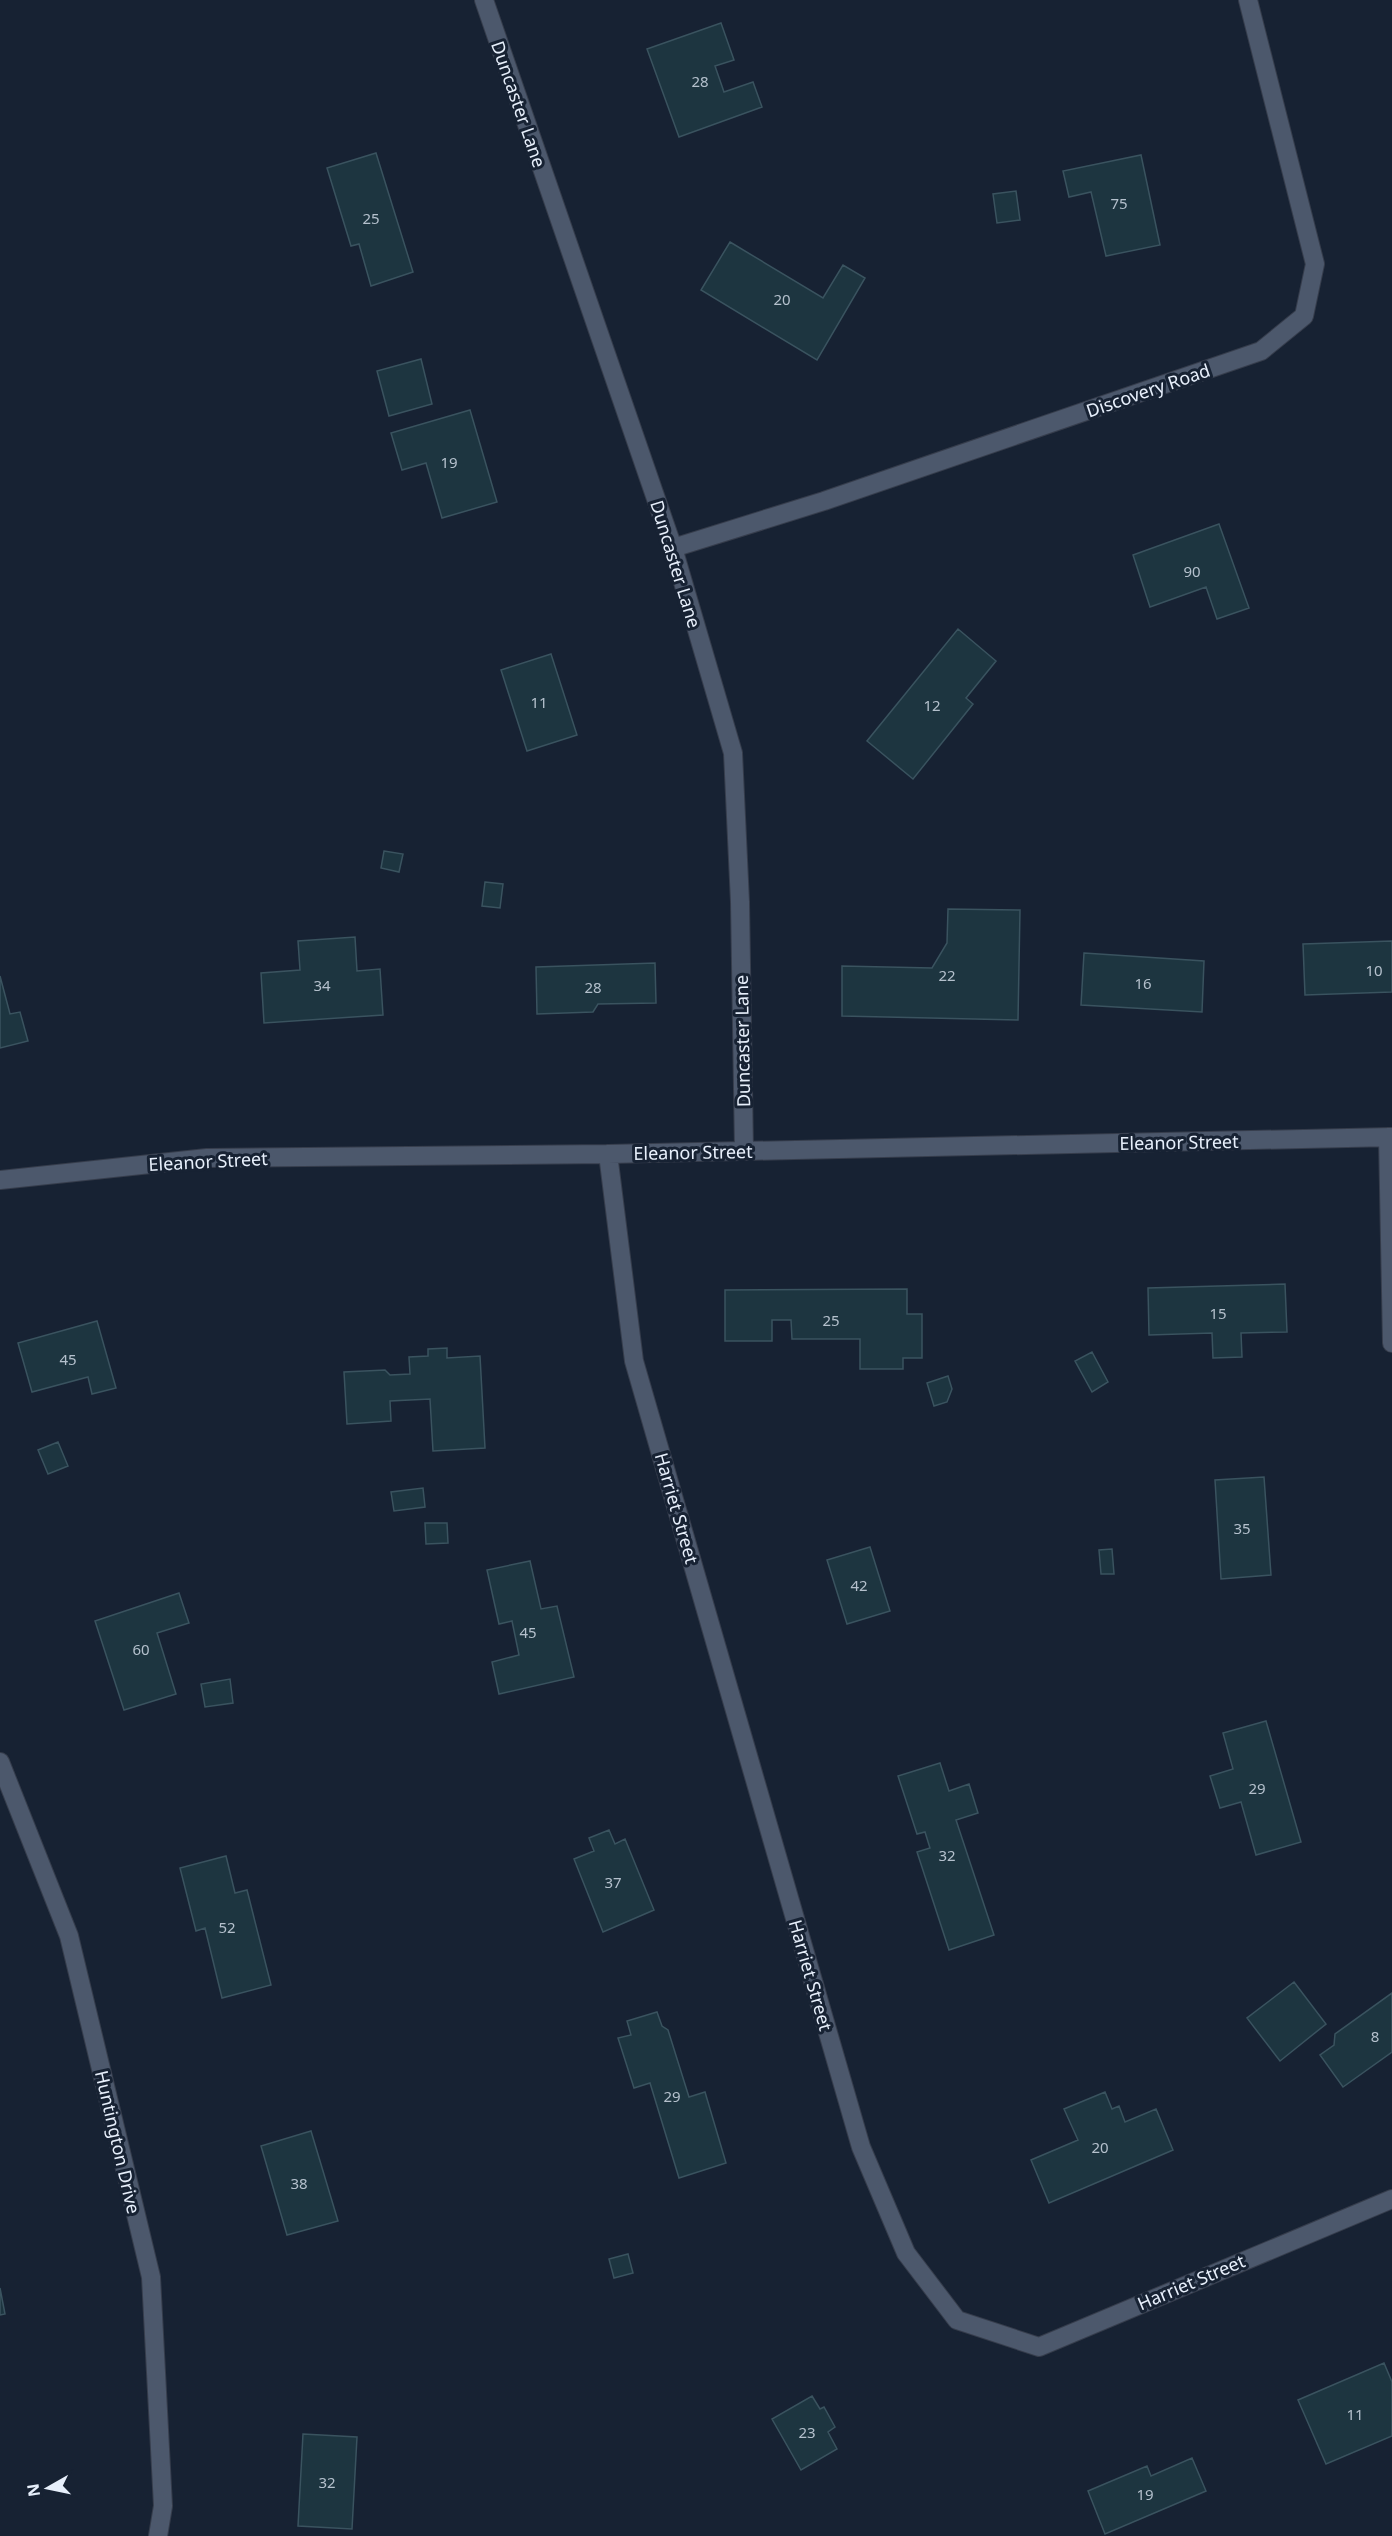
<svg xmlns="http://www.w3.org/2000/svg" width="1392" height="2536" font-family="'Noto Sans',sans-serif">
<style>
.building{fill:#1d3540;stroke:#3a535f;stroke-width:1.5}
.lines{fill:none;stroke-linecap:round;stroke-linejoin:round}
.minor-casing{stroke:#363d4c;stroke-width:20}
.minor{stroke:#4c586c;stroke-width:18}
.labels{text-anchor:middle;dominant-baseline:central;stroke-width:6;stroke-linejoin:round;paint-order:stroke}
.number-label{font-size:15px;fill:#b4c0cc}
.street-label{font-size:18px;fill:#e7effb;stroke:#172233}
</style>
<rect width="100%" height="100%" fill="#172233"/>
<path class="building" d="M721,23L734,60L715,66L724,92L753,82L762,107L679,137L647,49Z
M376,153L413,272L371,286L359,244L351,246L327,168Z
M1141,155L1160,245L1106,256L1091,192L1069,197L1063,171Z
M1016,191L1020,220L997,223L993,194Z
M730,242L823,298L843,265L865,278L817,360L701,290Z
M421,359L432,404L389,416L377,371Z
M470,410L497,502L442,518L426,463L402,470L391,433Z
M1219,524L1249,608L1217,619L1206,587L1150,607L1133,555Z
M958,629L996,661L966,698L973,704L913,779L867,741Z
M551,654L577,735L527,751L501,670Z
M384,851L403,854L399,872L381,868Z
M485,882L503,884L500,908L482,906Z
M948,909L1020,910L1018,1020L842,1016V966L932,968L947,943Z
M355,937L357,971L380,969L383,1015L264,1023L261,973L300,970L298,941Z
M1392,941V992L1305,995L1303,944Z
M1084,953L1204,961L1202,1012L1081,1005Z
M655,963L656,1003L598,1004L593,1012L537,1014L536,967Z
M0,976L10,1014L20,1012L28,1041L0,1048Z
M1285,1284L1287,1332L1241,1333L1242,1357L1213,1358L1212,1333L1149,1335L1148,1288Z
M907,1289V1314H922V1358H903V1369H860V1339H792L791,1320H772V1341H725V1290Z
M97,1321L116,1388L92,1394L88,1377L32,1392L18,1343Z
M447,1348V1358L480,1356L485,1448L433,1451L430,1399L390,1401L391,1421L347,1424L344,1372L385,1370L390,1375L410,1374L409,1357L428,1356V1349Z
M1092,1352L1108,1382L1092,1392L1075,1361Z
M948,1376L952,1389L947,1402L934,1406L927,1383Z
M58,1442L68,1466L48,1474L38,1450Z
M1264,1477L1271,1575L1221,1579L1215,1480Z
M423,1488L425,1507L394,1511L391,1492Z
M425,1523H447L448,1543L426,1544Z
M870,1547L890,1611L847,1624L827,1560Z
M1112,1549L1114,1574H1101L1099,1550Z
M530,1561L541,1609L557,1606L574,1677L499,1694L492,1662L519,1655L512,1621L499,1624L487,1570Z
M179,1593L189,1623L157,1633L176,1694L124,1710L95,1621Z
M230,1679L233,1703L205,1707L201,1684Z
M1266,1721L1301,1842L1256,1855L1241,1802L1220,1808L1210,1776L1233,1769L1223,1733Z
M940,1763L949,1791L969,1784L978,1813L956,1820L994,1935L949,1950L917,1852L930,1848L925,1832L917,1834L898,1776Z
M609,1830L615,1844L625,1839L654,1910L603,1932L574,1859L594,1851L589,1838Z
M226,1856L235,1893L247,1890L271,1985L222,1998L205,1928L196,1931L180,1868Z
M1294,1982L1326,2024L1280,2061L1247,2018Z
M1392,1993V2052L1343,2087L1320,2055L1334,2045L1335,2034Z
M657,2012L662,2026L668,2030L689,2097L705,2092L726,2163L679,2178L650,2083L634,2088L618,2038L631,2035L627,2021Z
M1105,2092L1112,2109L1119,2106L1125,2122L1156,2109L1173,2150L1049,2203L1031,2160L1078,2140L1064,2109Z
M311,2131L338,2221L287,2235L261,2146Z
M628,2254L633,2273L614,2278L609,2259Z
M0,2288L5,2314L0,2315Z
M1384,2363L1392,2382V2436L1326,2464L1298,2400Z
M812,2396L820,2409L824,2407L835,2427L828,2432L837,2449L801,2470L772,2419Z
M303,2434L357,2437L352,2529L298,2526Z
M1192,2458L1206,2491L1105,2534L1088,2491L1147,2466L1151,2476Z"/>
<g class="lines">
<defs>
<path id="minor" d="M484,0L673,548L733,753L740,902L744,1151
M673,548L824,501L1261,351L1304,316L1315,264L1248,0
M1388,1137L1392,1343
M608,1154L634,1361L861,2147L906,2253L957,2320L1039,2347L1392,2199
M0,1180L207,1158L608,1154L1392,1137
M0,1762L69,1936L151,2277L163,2506L158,2536"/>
</defs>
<use href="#minor" class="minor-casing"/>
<use href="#minor" class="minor"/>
</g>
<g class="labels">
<g class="number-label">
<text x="700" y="81">28</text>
<text x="1119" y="203">75</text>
<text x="371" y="218">25</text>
<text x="782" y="299">20</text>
<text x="449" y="462">19</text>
<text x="1192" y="571">90</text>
<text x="539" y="702">11</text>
<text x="932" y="705">12</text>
<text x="1374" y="970">10</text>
<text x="947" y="975">22</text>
<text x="1143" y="983">16</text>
<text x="322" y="985">34</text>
<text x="593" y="987">28</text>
<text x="1218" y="1313">15</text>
<text x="831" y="1320">25</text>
<text x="68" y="1359">45</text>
<text x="1242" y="1528">35</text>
<text x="859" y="1585">42</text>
<text x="528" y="1632">45</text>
<text x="141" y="1649">60</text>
<text x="1257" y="1788">29</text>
<text x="947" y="1855">32</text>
<text x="613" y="1882">37</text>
<text x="227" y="1927">52</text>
<text x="1375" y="2036">8</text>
<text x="672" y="2096">29</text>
<text x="1100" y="2147">20</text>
<text x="299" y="2183">38</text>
<text x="1355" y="2414">11</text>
<text x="807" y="2432">23</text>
<text x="327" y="2482">32</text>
<text x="1145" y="2494">19</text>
</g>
<g class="street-label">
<text transform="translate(519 104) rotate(71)">Duncaster Lane</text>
<text transform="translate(1148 390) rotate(-19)">Discovery Road</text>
<text transform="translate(676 564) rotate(73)">Duncaster Lane</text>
<text transform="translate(742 1041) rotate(-91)">Duncaster Lane</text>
<text transform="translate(1179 1142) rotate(-1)">Eleanor Street</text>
<text transform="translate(693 1152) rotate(-1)">Eleanor Street</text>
<text transform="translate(208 1161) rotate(-3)">Eleanor Street</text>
<text transform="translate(677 1508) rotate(74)">Harriet Street</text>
<text transform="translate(811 1975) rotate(74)">Harriet Street</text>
<text transform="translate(118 2142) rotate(77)">Huntington Drive</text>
<text transform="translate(1191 2282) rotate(-23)">Harriet Street</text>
</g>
</g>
<g transform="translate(48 2488) rotate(261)" stroke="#172233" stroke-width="4.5" paint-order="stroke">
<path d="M0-4.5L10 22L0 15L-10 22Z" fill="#e7effb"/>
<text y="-9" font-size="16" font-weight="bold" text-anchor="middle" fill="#e7effb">N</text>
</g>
</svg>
